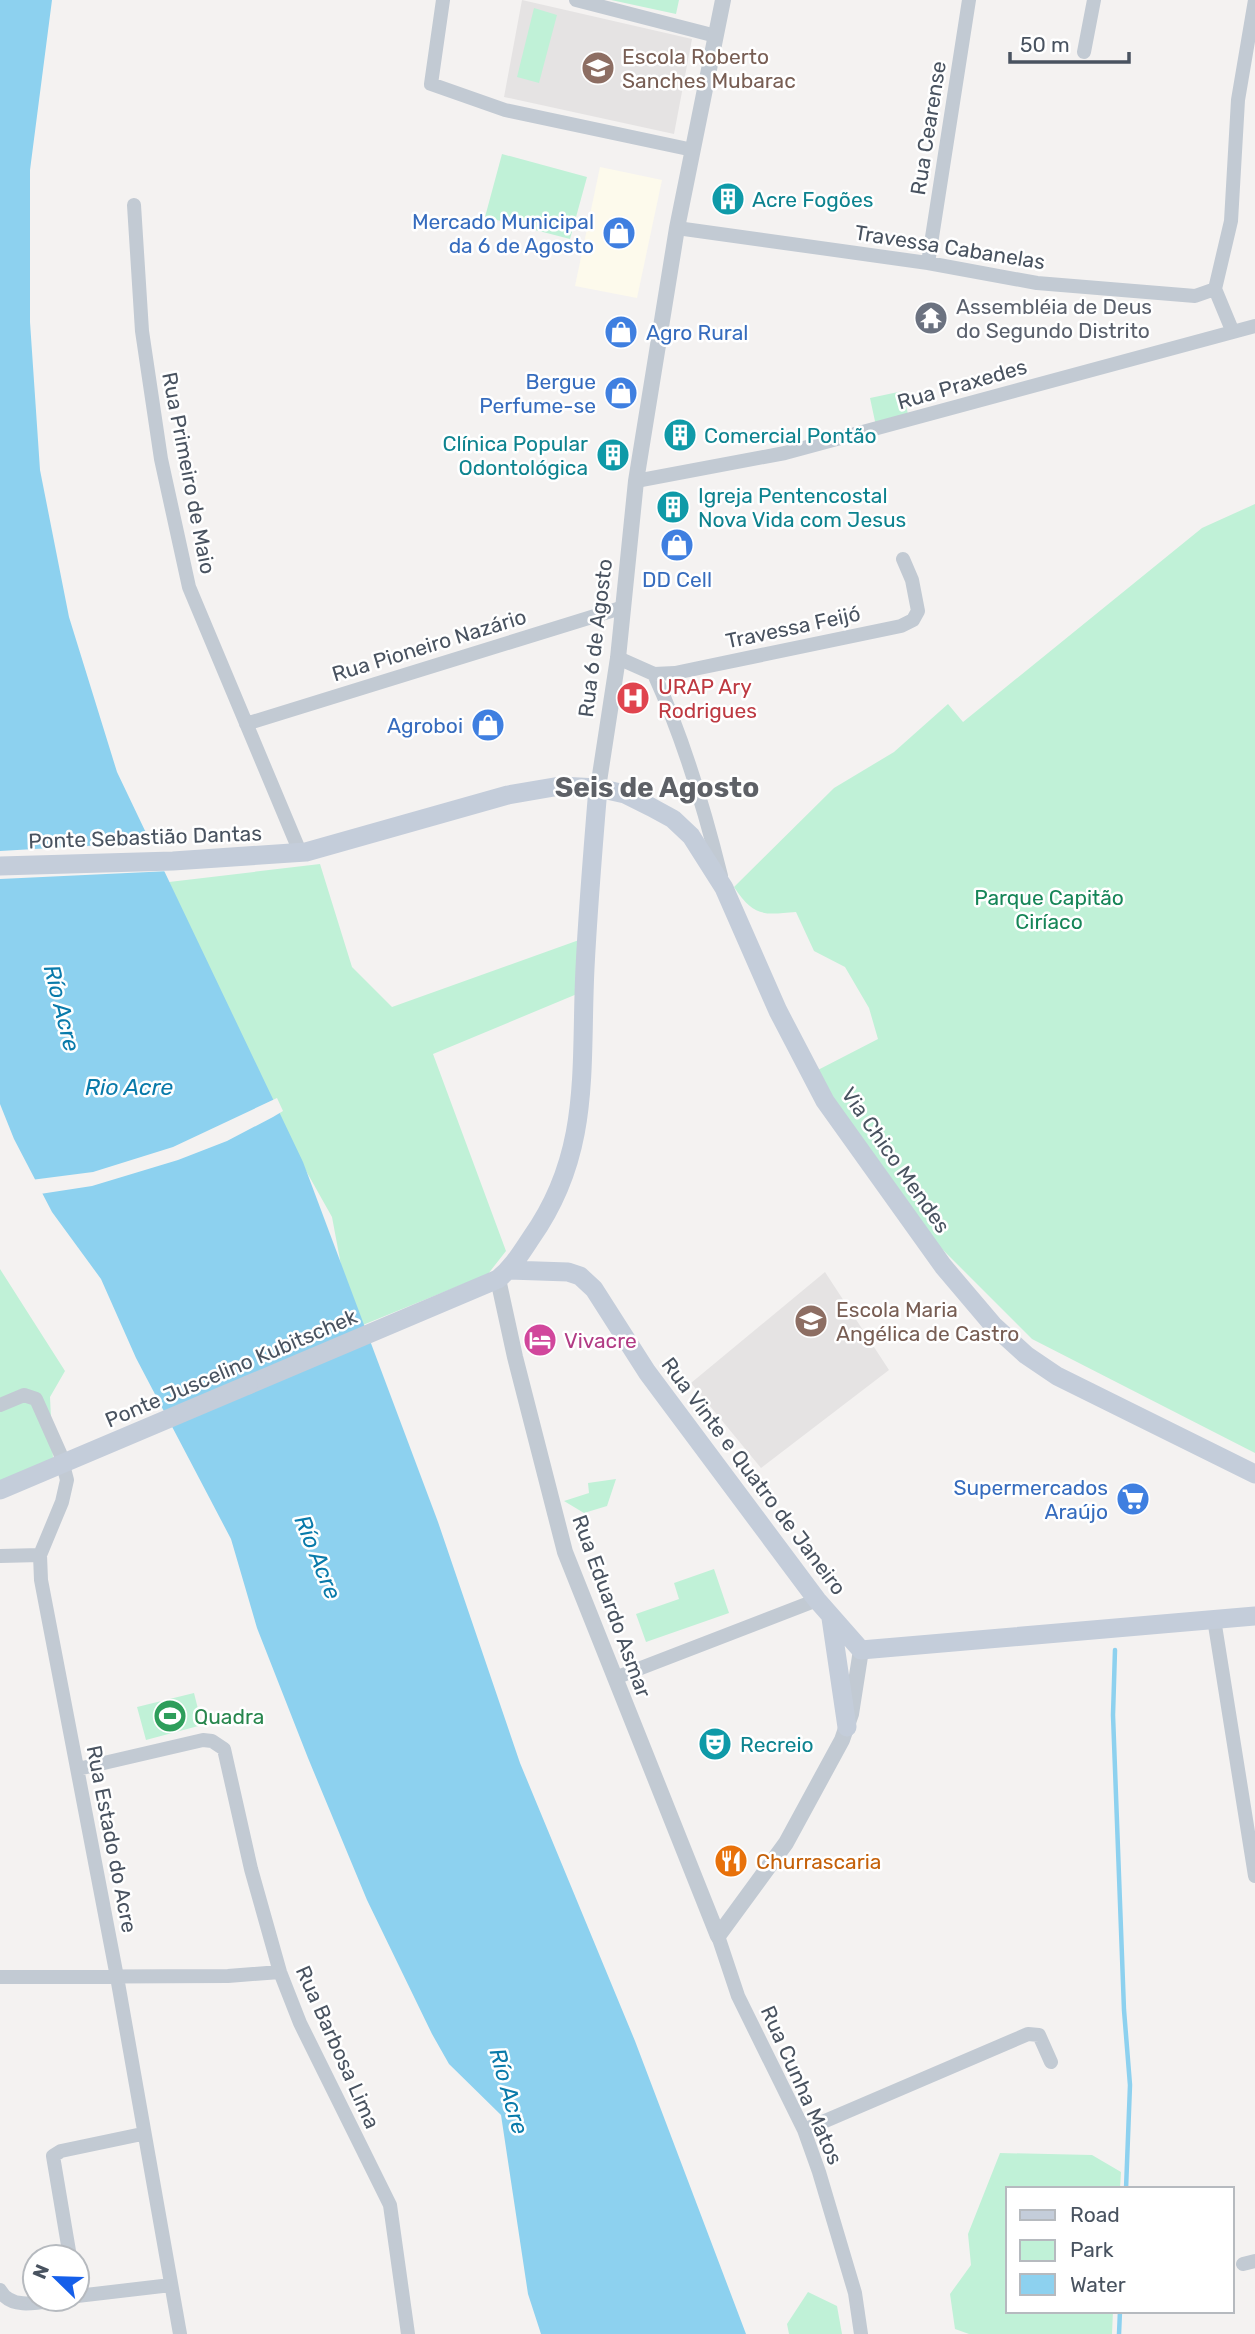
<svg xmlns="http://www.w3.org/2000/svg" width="1255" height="2334" font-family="Rubik,sans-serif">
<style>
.commercial{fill:#fdfaec}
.education{fill:#e5e3e3}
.green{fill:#c0f1d7}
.water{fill:#8dd1ef}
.pier{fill:#f4f2f1}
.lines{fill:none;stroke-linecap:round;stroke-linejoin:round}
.stream{stroke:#8dd1ef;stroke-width:4.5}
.minor{stroke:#c2cad3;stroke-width:14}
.tertiary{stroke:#c2cad3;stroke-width:16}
.secondary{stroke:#c4cdda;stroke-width:19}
.secondary-bridge{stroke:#c4cdda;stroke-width:19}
.labels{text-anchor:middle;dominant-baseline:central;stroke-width:5;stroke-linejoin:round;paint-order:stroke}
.education-label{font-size:21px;fill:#785e54;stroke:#fff;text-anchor:start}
.street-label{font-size:21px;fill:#495360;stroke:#fff}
.culture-label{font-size:21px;fill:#0d838f;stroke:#fff;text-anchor:start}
.shop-label{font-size:21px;fill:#366cbe;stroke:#fff;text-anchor:end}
.worship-label{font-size:21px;fill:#5b616d;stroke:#fff;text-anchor:start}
.health-label{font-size:21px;fill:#be3a42;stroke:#fff;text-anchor:start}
.park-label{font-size:21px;fill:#158557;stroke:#fff}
.hotel-label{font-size:21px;fill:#b23c85;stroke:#fff;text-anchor:start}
.leisure-label{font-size:21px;fill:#27864d;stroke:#fff;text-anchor:start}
.food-label{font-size:21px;fill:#c56008;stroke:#fff;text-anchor:start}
.water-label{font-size:23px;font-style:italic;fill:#097aaa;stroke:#fff}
.district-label{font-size:28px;font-weight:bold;fill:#5e6167;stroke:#fff}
</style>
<rect width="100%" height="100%" fill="#f4f2f1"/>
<path class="commercial" d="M600,167L662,180L637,298L575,286Z"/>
<path class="education" d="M522,0L692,39L674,134L504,97Z
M825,1272L889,1370L761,1468L691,1383Z"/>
<path class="green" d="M611,0H679L676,14Z
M534,8L557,15L539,83L517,77Z
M502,154L587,177L570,239L485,217Z
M903,391L909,419L876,426L870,398Z
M1255,504V1453L1032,1339L912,1219L814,1072L878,1039L869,1008L845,967L814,951L796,912C763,915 754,917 734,887L834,788L894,752L948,704L963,722L1202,528Z
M320,864L352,967L392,1007L579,940L577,994L433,1054L506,1251L488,1274L353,1329L332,1217L282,1128L169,882Z
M0,1269L65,1371L50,1397L53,1459L0,1482Z
M616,1479L607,1506L584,1513L564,1501L589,1493L588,1483Z
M714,1569L729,1613L646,1642L636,1614L679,1599L674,1583Z
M194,1693L202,1725L146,1740L137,1707Z
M1000,2153L1092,2155L1121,2172L1120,2189H1008V2311H1113L1112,2334H969L955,2329L950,2294L971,2265L968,2234Z
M808,2292L837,2306L842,2334H789L787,2324Z"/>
<path class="water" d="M0,0H52L30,170V322L40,470L69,617L117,772L303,1162L438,1522L520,1763L635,2041L746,2334H541L528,2294L501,2115L449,2064L432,2034L367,1900L308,1758L257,1628L231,1539L136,1358L101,1279L52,1212L14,1139L0,1104Z"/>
<path class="pier" d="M155,842L170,871L0,879V851Z
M277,1098L283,1111L273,1117L227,1141L178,1160L92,1186L40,1194L31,1180L93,1172L173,1147Z"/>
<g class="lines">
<path class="stream" d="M1115,1650L1113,1715L1124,2010L1130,2085L1126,2189
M1119,2334L1120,2311"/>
<path class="minor" d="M443,0L431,84L505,110L693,150
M576,0L716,36
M1084,52L1094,0
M134,205L142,331L161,459L189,587L300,852
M677,228L928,263L1037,283L1195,296L1215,289
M928,263L969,0
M1232,330L1215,289L1231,221L1238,100L1255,0
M636,481L785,453L1255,326
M618,658L654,674L675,673L901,626L913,620L918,611L912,580L903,559
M654,674C684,740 704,807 721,876
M246,724L624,607
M0,1405L24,1395L36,1399L60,1453L67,1480L62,1502L40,1555L41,1580L117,1977L180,2334
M0,1556L40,1555
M1214,1619L1255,1876
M615,1678L817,1600
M78,1769L203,1740L212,1741L224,1749L251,1869L280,1972L300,2023L390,2205L408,2334
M718,1936L738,1996L804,2130L819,2172L855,2293L861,2334
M0,1977L228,1976L280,1972
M804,2130L1028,2034L1039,2035L1051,2062
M70,2257L53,2156L61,2151L142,2134
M1243,2264L1255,2261
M0,2290C11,2311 41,2302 59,2299
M77,2296L171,2285"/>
<path class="tertiary" d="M598,788L618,658L636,481L677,228L723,0
M498,1279L515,1357L565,1552L718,1936
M718,1936L786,1843L842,1740L851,1714L861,1650"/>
<path class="secondary" d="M0,866L173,861L306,852L508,795L560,786L598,788L625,794L651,807L673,819L691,836L724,888L778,1011L825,1101L943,1266L993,1325L1026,1355L1057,1376L1255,1474
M509,1270L568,1272L580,1276L594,1289L647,1372L817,1600L861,1650L1255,1616
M248,1385L498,1279C512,1268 521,1253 531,1238C592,1152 580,1068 585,968C588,908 593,848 598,788
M831,1618L847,1727"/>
<path class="secondary-bridge" d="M0,1490L248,1385"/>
</g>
<defs>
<symbol id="school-disc" viewBox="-11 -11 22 22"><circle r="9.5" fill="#8d6e63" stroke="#fff"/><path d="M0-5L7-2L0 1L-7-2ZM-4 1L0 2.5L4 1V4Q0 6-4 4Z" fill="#fff"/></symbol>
<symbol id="building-disc" viewBox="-11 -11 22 22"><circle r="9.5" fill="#0f9aa8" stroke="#fff"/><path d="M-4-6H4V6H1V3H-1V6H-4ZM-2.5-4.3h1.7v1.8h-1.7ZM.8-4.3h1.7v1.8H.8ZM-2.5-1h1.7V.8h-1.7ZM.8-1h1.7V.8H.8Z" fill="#fff"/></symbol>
<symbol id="shop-disc" viewBox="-11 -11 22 22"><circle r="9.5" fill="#3f7fe0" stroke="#fff"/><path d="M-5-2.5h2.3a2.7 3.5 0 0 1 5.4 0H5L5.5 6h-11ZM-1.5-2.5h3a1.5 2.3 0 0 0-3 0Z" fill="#fff"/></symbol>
<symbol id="temple-disc" viewBox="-11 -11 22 22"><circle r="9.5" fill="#6b7280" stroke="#fff"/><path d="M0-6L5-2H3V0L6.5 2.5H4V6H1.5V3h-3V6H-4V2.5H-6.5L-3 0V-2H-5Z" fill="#fff"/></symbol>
<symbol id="hospital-disc" viewBox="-11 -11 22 22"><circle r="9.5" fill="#e0444e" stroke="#fff"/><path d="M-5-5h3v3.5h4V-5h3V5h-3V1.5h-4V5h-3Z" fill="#fff"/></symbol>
<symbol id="hotel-disc" viewBox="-11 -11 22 22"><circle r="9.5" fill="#d1479c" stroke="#fff"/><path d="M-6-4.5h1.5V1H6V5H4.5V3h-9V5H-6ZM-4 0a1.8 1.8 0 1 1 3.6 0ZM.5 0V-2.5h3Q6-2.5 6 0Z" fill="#fff"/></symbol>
<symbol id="supermarket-disc" viewBox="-11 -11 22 22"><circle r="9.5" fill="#3f7fe0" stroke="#fff"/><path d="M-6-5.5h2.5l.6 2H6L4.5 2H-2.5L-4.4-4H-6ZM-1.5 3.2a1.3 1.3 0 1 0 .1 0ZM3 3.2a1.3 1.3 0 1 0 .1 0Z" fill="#fff"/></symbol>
<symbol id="stadium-disc" viewBox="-11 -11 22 22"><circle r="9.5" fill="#2e9e5b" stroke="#fff"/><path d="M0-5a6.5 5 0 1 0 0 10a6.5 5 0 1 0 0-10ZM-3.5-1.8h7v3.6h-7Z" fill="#fff"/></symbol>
<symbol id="theatre-disc" viewBox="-11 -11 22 22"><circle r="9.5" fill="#0f9aa8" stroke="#fff"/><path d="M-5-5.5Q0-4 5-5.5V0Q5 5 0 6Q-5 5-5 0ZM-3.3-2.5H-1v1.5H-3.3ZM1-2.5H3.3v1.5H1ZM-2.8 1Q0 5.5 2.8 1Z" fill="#fff"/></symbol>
<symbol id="restaurant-disc" viewBox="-11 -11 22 22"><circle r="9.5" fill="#e8710a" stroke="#fff"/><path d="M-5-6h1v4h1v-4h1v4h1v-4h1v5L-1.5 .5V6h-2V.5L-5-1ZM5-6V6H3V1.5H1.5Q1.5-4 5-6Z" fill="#fff"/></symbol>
</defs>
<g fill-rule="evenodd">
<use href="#school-disc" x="579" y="49" width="38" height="38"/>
<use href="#building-disc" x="709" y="180" width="38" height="38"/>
<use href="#shop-disc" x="600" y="214" width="38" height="38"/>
<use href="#temple-disc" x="912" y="299" width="38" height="38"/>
<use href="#shop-disc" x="602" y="313" width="38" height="38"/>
<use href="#shop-disc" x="602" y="374" width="38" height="38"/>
<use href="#building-disc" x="661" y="416" width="38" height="38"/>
<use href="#building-disc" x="594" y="436" width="38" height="38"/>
<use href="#building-disc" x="654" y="488" width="38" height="38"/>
<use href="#shop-disc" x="658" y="526" width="38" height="38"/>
<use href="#hospital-disc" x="614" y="679" width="38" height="38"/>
<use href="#shop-disc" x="469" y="706" width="38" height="38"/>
<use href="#school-disc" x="792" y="1302" width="38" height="38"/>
<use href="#hotel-disc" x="521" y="1321" width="38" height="38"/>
<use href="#supermarket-disc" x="1114" y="1480" width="38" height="38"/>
<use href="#stadium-disc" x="151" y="1697" width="38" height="38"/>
<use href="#theatre-disc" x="696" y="1725" width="38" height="38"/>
<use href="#restaurant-disc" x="712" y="1842" width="38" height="38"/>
</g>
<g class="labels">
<g class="education-label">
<text x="622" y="56">Escola Roberto<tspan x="622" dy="24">Sanches Mubarac</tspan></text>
<text x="836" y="1309">Escola Maria<tspan x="836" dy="24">Angélica de Castro</tspan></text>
</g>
<g class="street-label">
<text transform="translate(928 128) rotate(-81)">Rua Cearense</text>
<text transform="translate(950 247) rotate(9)">Travessa Cabanelas</text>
<text transform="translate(962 384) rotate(-16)">Rua Praxedes</text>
<text transform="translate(189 473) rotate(79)">Rua Primeiro de Maio</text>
<text transform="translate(793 627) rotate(-12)">Travessa Feijó</text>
<text transform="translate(595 638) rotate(-83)">Rua 6 de Agosto</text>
<text transform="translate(429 645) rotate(-17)">Rua Pioneiro Nazário</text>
<text transform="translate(145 837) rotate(-2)">Ponte Sebastião Dantas</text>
<text transform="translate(896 1160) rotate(55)">Via Chico Mendes</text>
<text transform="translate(231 1368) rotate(-23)">Ponte Juscelino Kubitschek</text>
<text transform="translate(754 1476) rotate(53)">Rua Vinte e Quatro de Janeiro</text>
<text transform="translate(612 1606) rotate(70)">Rua Eduardo Asmar</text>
<text transform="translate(112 1839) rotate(79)">Rua Estado do Acre</text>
<text transform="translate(338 2047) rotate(66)">Rua Barbosa Lima</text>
<text transform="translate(802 2085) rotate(66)">Rua Cunha Matos</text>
</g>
<g class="culture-label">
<text x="752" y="199">Acre Fogões</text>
<text x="704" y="435">Comercial Pontão</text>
<text x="588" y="443" text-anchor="end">Clínica Popular<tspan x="588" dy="24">Odontológica</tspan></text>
<text x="698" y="495">Igreja Pentencostal<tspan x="698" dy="24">Nova Vida com Jesus</tspan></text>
<text x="740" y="1744">Recreio</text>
</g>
<g class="shop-label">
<text x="594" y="221">Mercado Municipal<tspan x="594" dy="24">da 6 de Agosto</tspan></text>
<text x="646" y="332" text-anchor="start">Agro Rural</text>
<text x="596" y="381">Bergue<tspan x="596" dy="24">Perfume-se</tspan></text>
<text x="677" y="579" text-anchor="middle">DD Cell</text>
<text x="463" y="725">Agroboi</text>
<text x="1108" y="1487">Supermercados<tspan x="1108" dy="24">Araújo</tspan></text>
</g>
<g class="worship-label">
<text x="956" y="306">Assembléia de Deus<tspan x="956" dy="24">do Segundo Distrito</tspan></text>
</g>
<g class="health-label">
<text x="658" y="686">URAP Ary<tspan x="658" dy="24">Rodrigues</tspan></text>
</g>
<g class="park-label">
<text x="1049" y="897">Parque Capitão<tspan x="1049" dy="24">Ciríaco</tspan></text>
</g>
<g class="hotel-label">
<text x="564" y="1340">Vivacre</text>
</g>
<g class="leisure-label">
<text x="194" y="1716">Quadra</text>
</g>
<g class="food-label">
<text x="756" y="1861">Churrascaria</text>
</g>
<g class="water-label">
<text transform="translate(62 1008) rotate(76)">Río Acre</text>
<text x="129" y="1087">Rio Acre</text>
<text transform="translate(318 1557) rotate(68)">Río Acre</text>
<text transform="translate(509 2091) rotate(74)">Río Acre</text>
</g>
<g class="district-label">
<text x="657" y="787">Seis de Agosto</text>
</g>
</g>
<rect x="1006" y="2187" width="228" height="126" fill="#ffffff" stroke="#b6babf" stroke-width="2"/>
<rect x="1020" y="2210" width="35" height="10" fill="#c4cdda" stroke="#b6babf" stroke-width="2"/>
<text x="1070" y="2222" font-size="21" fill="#495360">Road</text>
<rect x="1020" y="2240" width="35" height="21" fill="#c0f1d7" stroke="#b6babf" stroke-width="2"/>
<text x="1070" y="2257" font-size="21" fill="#495360">Park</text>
<rect x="1020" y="2274" width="35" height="21" fill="#8dd1ef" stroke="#b6babf" stroke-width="2"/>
<text x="1070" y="2292" font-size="21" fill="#495360">Water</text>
<g transform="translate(56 2278) rotate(293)"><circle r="33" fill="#ffffff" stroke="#b6babf" stroke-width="2"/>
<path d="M0-5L12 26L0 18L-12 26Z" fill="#155fea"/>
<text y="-10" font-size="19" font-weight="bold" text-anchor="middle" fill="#495360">N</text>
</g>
<path d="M1010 52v10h119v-10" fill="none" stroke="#495360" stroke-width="3.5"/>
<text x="1020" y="52" font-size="21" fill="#495360" stroke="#ffffff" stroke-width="5" paint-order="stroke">50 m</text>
</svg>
